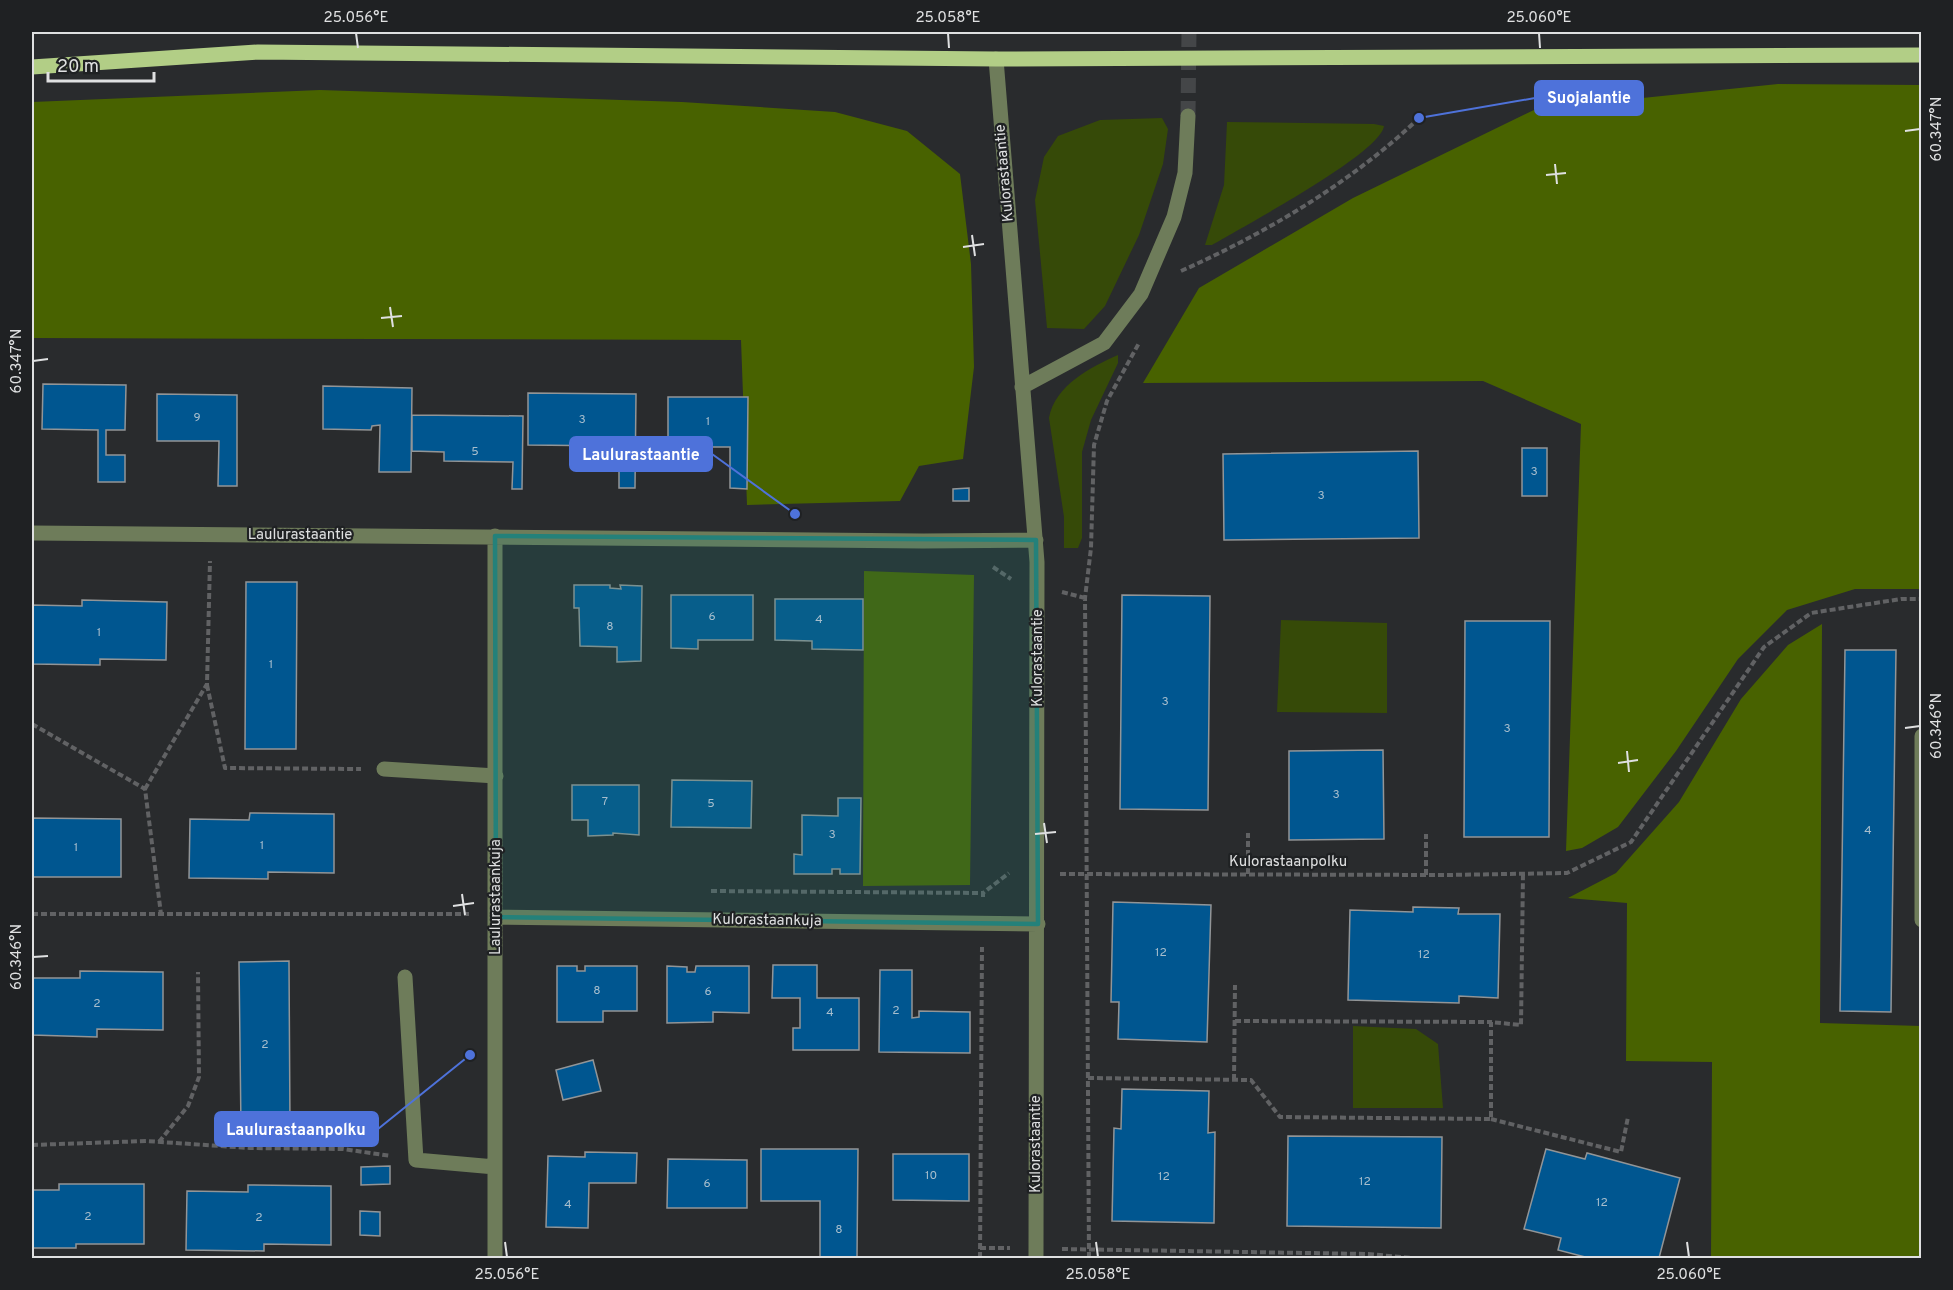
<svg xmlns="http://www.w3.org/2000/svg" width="1953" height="1290" font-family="Overpass,sans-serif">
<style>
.green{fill:#364a08}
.forest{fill:#486200}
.building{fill:#005690;stroke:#929597;stroke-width:1.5}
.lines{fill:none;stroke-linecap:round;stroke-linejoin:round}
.minor-tunnel{stroke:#444648;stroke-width:15;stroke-dasharray:15 8;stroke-linecap:butt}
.path{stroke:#616264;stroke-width:4;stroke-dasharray:6 3;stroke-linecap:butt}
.minor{stroke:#6e7c5a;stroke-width:15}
.major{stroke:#b2ce86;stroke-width:15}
.marked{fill:#24817a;fill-opacity:0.2;stroke:#24817a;stroke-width:4.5;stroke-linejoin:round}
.ticks{fill:none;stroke:#dfe0e1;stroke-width:2}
.labels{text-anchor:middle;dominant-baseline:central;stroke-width:4.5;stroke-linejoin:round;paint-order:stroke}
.number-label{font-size:12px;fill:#a7becd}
.street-label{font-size:15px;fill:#dfe0e1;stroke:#1f2123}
.leader{fill:none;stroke:#4e72da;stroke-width:2}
.callout-dot{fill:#4e72da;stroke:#1f2123;stroke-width:2}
.callout{fill:#4e72da;stroke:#4e72da;stroke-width:2}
.callout-label{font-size:16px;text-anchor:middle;font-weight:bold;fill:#fff}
.neatline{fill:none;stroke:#dfe0e1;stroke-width:2}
.ticks-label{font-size:15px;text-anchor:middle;fill:#dfe0e1}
</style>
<rect width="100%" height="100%" fill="#292b2d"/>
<path class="green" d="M1162,118L1168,129L1163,164L1139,235L1105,306L1084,329L1047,328L1035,200L1044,157L1058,136L1100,120Z
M1227,122L1374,124L1384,126C1380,154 1242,227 1212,245H1205L1224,185Z
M1118,355V363L1091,420L1082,452V538L1078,548H1064V517L1049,418C1055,385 1091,367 1118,355Z
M1281,620L1387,623V713L1277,712Z
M1353,1026L1416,1029L1438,1044L1443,1108H1353Z"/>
<path class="forest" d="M1778,84L1921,85V589H1855L1787,610L1738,659L1676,751L1618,827L1582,848L1566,851L1581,424L1483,381L1143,383L1199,288L1353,198L1536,109Z
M320,90L682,102L835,112L907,131L960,174L971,264L974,367L963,459L919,466L900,501L747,505L741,340L32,338V102Z
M864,571L974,575L970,885L863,886Z
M1822,624L1820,1023L1921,1026V1258H1711L1712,1062L1626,1061L1627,903L1568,898L1616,873L1679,802L1741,699L1788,645Z"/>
<path class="building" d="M43,384L126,385L125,430H106V455H125V482H98V430L42,429Z
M323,386L412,388L411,472H379L380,425L372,426L371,430L323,429Z
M528,393L636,394L635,488H619V446L528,445Z
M157,394L237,395V486H218L219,441H157Z
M668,397H748L747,489L730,488V447H668Z
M412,415L523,416L522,489H512L513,462L444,461V452L412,451Z
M1522,448H1547V496H1522Z
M1418,451L1419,538L1224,540L1223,454Z
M969,488V501H953V489Z
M246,582H297L296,749H245Z
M574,585H610V588L621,589L620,585L642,586L641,661L617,662V647L580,646L579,608H574Z
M671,595H753V640H698V649L671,648Z
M1122,595L1210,596L1208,810L1120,809Z
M775,599H863V650L812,649V641L775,640Z
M82,600L167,602L166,660L100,659V665L32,664V605L82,606Z
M1465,621H1550L1549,837H1464Z
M1845,650H1896L1891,1012L1840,1011Z
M1383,750L1384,839L1289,840V751Z
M672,780L752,781L751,828L671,827Z
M572,785H639V835L613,833V835L588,836V820H572Z
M838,798H861L860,874H840V869H832V874H794V854L802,855V815L838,816Z
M250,813L334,814V873L268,872V879L189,878L190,819L249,820Z
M32,818L121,819V877H32Z
M1113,902L1211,905L1207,1042L1118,1039L1119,1002H1111Z
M1413,907L1459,908L1458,914H1500L1498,998L1459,996V1003L1348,1000L1350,910L1413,912Z
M289,961L290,1128L241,1129L239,962Z
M773,965H817V998H859V1050H793V1028H800V998H772Z
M557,966H577V971H585V966H637V1011H603V1022H557Z
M667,966L687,967V972H695L696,966H749V1013L713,1012V1022L667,1023Z
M880,970H912V1018L919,1017V1011L970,1012V1053L879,1052Z
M80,971L163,972V1030L97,1029V1037L32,1035V978H80Z
M593,1060L601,1091L563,1100L556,1070Z
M1122,1089L1209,1091L1208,1133L1215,1132L1214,1223L1112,1221L1114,1128L1121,1129Z
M1288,1136L1442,1137L1441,1228L1287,1226Z
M761,1149H858L857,1258H820V1201H761Z
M1546,1149L1585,1159L1587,1153L1680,1178L1659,1258H1589L1558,1250L1561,1238L1524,1229Z
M585,1152L637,1153L636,1183H589L588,1228L546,1227L548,1156L585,1157Z
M893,1154H969V1201L893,1200Z
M668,1159L747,1160V1208H667Z
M390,1166V1184L361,1185V1167Z
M59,1184H144V1244H76V1248H32V1190H59Z
M248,1185L331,1186V1245L264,1244V1251L186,1250L187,1191L248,1192Z
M360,1211L380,1212V1236L360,1235Z"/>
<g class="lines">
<path class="minor-tunnel" d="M1188,116L1189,32"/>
<path class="path" d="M1181,271C1266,233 1351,183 1419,118
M993,567L1011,579
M1062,592L1085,598
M207,685L225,768L361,769
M32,724L145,789L161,914
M145,789L207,684L210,561
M1060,874L1448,875L1567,873L1631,842L1764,647L1811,613L1901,599H1922
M1248,874V833
M1426,875V834
M711,891L983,893
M983,897V893L1009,873
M32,914H469
M1235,1021L1491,1022
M1088,1078L1251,1080L1280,1117L1491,1119V1022L1521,1025L1523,873
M1234,1080L1235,985
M1491,1119L1621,1152L1628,1117
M159,1142L188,1106L199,1077L198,972
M32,1145L146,1141L250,1148L343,1149L391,1156
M980,1248H1010
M1062,1249L1368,1254L1412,1258
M980,1258L982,947
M1089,1258L1085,598L1091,548L1094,445L1107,401L1139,343"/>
<path class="minor" d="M996,59L1037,562L1036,1258
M1022,387L1104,343L1141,294L1174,217L1185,173L1188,116
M32,533L923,541L1036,540
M1922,736V920
M384,769L496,776
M496,917L1038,924
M405,977L416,1160L495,1167
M495,1258V536"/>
<path class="major" d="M32,67L258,52L996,59L1922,55"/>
</g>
<path class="marked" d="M495,536L1036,540L1038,924L496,917Z"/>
<path class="ticks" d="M356,33L358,48M948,33L949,48M1539,33L1540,48M1905,131L1920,129M1555,164L1557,184M1546,175L1566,173M972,235L975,256M963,247L984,244M390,307L393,327M381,318L402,316M33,361L48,359M1905,728L1920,726M1627,751L1629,772M1618,763L1638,760M1044,823L1047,843M1035,834L1056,832M462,894L465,915M453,906L474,903M33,957L48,956M505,1242L507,1257M1096,1242L1098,1257M1687,1242L1689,1257"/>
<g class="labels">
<g class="number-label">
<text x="197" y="418">9</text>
<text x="582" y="420">3</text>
<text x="708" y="422">1</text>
<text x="475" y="452">5</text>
<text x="1534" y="472">3</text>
<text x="1321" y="496">3</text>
<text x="712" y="617">6</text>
<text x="819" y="620">4</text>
<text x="610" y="627">8</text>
<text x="99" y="633">1</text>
<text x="271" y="665">1</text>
<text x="1165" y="702">3</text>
<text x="1507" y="729">3</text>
<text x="1336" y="795">3</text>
<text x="605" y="802">7</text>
<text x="711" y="804">5</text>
<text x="1868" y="831">4</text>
<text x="832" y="835">3</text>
<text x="262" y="846">1</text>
<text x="76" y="848">1</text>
<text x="1161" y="953">12</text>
<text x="1424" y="955">12</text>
<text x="597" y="991">8</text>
<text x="708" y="992">6</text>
<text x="97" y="1004">2</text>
<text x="896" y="1011">2</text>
<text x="830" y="1013">4</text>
<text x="265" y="1045">2</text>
<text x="931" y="1176">10</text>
<text x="1164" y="1177">12</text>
<text x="1365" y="1182">12</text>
<text x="707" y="1184">6</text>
<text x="1602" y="1203">12</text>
<text x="568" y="1205">4</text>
<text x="88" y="1217">2</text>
<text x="259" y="1218">2</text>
<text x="839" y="1230">8</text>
</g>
<g class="street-label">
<text transform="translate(1005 173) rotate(-95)">Kulorastaantie</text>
<text x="300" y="535">Laulurastaantie</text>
<text transform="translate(1038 658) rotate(-90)">Kulorastaantie</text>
<text x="1288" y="862">Kulorastaanpolku</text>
<text transform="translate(496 897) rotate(-90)">Laulurastaankuja</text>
<text transform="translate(767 921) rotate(1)">Kulorastaankuja</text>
<text transform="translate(1036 1144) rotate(-90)">Kulorastaantie</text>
</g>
</g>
<path class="leader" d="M1419 118L1535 98M795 514L712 454M470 1055L378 1129"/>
<g class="callout-dot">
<circle cx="1419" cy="118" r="6"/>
<circle cx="795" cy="514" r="6"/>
<circle cx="470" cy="1055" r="6"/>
</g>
<g class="callout">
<rect x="1535" y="81" width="108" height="34" rx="6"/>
<rect x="570" y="437" width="142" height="34" rx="6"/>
<rect x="215" y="1112" width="163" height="34" rx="6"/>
</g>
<g class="callout-label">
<text x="1589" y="103">Suojalantie</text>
<text x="641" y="460">Laulurastaantie</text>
<text x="296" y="1135">Laulurastaanpolku</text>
</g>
<rect width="1953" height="1290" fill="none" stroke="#1f2123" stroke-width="66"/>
<path d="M48 72v9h106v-9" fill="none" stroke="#dfe0e1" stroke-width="3"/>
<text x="57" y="72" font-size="18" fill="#dfe0e1" stroke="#1f2123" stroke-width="4.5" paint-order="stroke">20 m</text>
<rect x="33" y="33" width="1887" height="1224" class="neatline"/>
<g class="ticks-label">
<text x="356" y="22">25.056°E</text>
<text x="948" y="22">25.058°E</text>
<text x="1539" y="22">25.060°E</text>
<text transform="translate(1936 129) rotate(-90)" y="5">60.347°N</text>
<text transform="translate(16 361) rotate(-90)" y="5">60.347°N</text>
<text transform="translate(1936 726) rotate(-90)" y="5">60.346°N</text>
<text transform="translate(16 957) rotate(-90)" y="5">60.346°N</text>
<text x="507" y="1279">25.056°E</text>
<text x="1098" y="1279">25.058°E</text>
<text x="1689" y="1279">25.060°E</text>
</g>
</svg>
